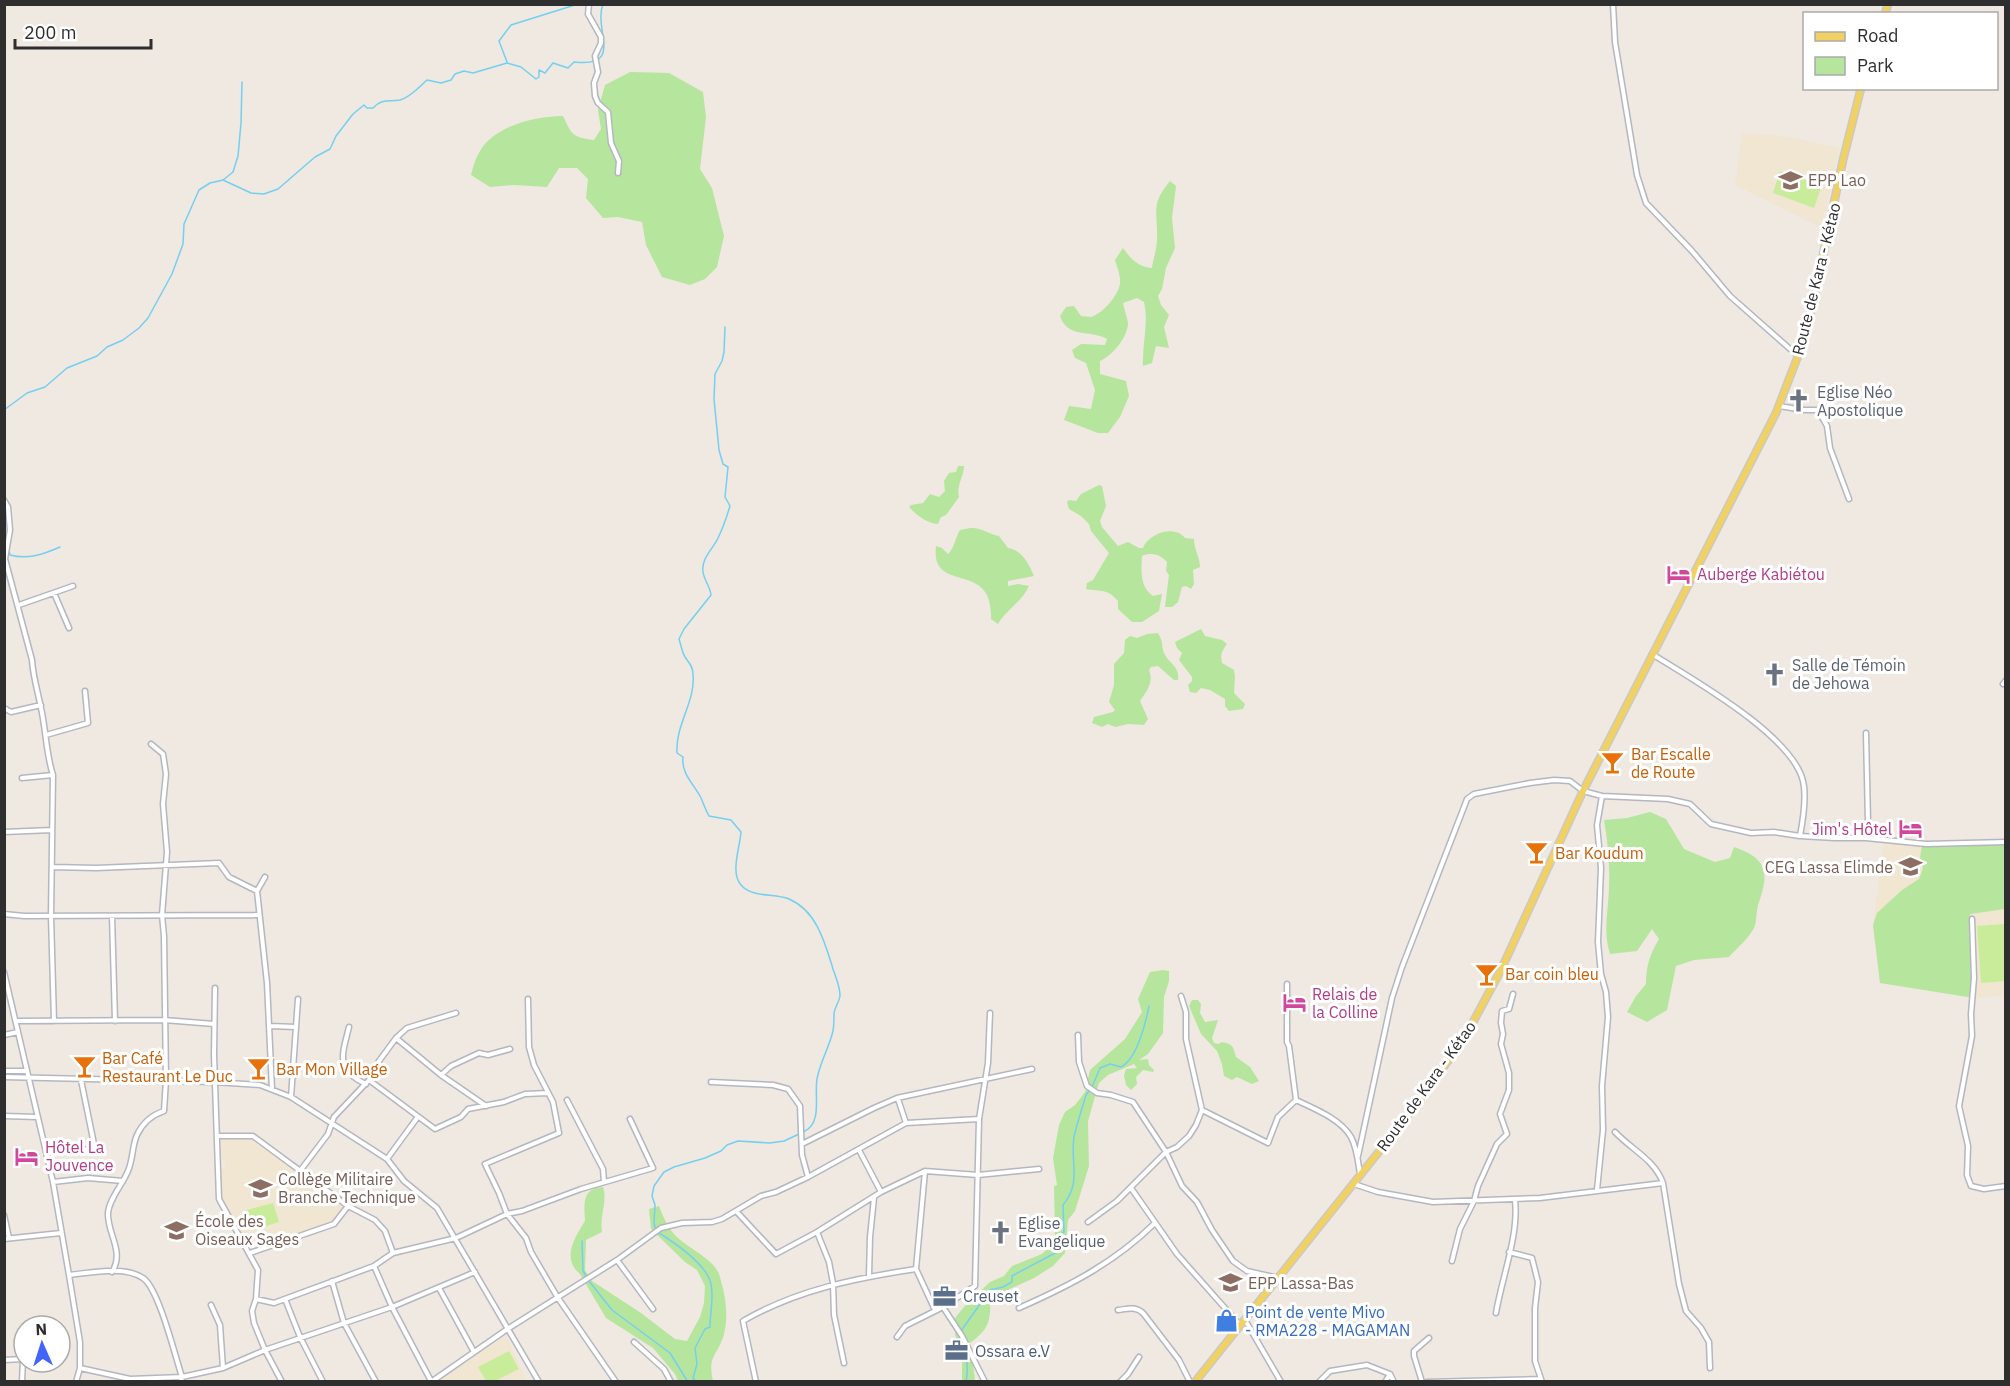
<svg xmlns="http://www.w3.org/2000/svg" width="2010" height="1386" font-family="'IBM Plex Sans',sans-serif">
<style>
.education{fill:#f0e6d1}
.green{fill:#b6e59e}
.pitch{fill:#c9ec9a}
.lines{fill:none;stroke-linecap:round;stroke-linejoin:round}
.stream{stroke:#75cff0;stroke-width:1.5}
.minor-casing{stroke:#b4b7c1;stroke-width:7}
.primary-casing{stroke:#c9c9c9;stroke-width:9}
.minor{stroke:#fff;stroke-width:4}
.primary{stroke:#f2d163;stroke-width:6}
.labels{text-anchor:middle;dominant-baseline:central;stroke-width:6;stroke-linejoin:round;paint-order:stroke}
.education-label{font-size:16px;fill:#785e54;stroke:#fff;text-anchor:start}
.street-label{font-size:16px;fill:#2e2e2e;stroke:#fff}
.worship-label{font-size:16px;fill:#5b616d;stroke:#fff;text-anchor:start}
.hotel-label{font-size:16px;fill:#b23c85;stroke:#fff;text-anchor:start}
.food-label{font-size:16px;fill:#c56008;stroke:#fff;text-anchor:start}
.service-label{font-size:16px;fill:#4e5e75;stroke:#fff;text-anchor:start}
.shop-label{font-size:16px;fill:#366cbe;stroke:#fff;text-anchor:start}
</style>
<rect width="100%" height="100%" fill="#efe9e1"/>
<path class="education" d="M1742,133L1782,136L1840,148L1822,228L1735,185Z
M1884,843L1922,846L2005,845V995L1974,998L1880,983L1873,925Z
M221,1138L250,1139L344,1205L333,1221L254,1249L250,1247L221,1198V1169L226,1167L225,1161L221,1158Z
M506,1335L527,1381L435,1382V1381Z"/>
<path class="green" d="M630,72L669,73L703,92L706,117L700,169L712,188L724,236L717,267L705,279L690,285L662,277L646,245L642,222L618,217L603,218L586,198L588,179L577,168H559L547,187L514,185L490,187L471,175C473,168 475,159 479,153C492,126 536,116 563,116C572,135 572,137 594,140L601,129L598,110L605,85Z
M1170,181L1176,186L1172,218L1175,248L1166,268L1162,289L1158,296L1161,305L1169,315L1164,327L1169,348L1156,346L1152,363L1143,366C1142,344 1149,323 1144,302L1137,298L1123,303C1124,309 1127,316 1128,323C1128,337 1112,356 1100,361V374L1126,381L1129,396L1120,417L1108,433H1098L1064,420L1069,406L1091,409L1095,390L1086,363L1075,358L1072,350L1081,344L1105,345L1107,339C1089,329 1068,339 1060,316L1066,307L1074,306L1081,316C1082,316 1089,317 1091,317C1102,314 1118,296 1120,284C1121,276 1117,267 1115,260L1123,248C1130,258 1138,267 1152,268C1153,259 1157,249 1157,239C1158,211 1150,205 1170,181Z
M958,466H964C964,477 956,485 959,497L946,515L941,517L938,524C927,523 917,516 909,507L911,505L923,503L930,494L939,497L945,491L944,481L949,473L956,472Z
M1099,485L1102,486L1106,506L1100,521L1102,527L1118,546L1128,542L1139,548H1143C1148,534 1174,524 1185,538L1194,539C1194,550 1200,557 1200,567L1193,570L1194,584L1191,589L1186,586L1182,587L1178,602L1172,607H1165L1169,575L1166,571L1167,562C1160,554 1151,552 1142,556C1141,570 1140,588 1153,596L1162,594L1159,611L1142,622H1132L1118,609V601C1107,588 1101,592 1086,589L1087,583L1093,580L1109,553L1091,531L1089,524L1081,516L1069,509L1067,502L1069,500L1076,501L1081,494Z
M970,528C980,527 989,534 999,536L1008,548C1022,550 1029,564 1034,576L1008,581V586L1018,584L1029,586C1022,602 1007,609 998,624L991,619C994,558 930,596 936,546L942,548L948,554C955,547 955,538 960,530Z
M1201,629L1205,636L1222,640L1227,644C1222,651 1220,654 1222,663L1234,670L1235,677L1234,693L1245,704L1243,709L1229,711L1225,706V699L1210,690L1201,688L1196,693L1190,692L1188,685L1192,681V677L1179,660L1182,653L1177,648L1175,642Z
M1158,633C1164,643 1161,645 1164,653C1169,664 1180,666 1178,680H1174L1158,666L1151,667L1149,670C1154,682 1147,691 1140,701L1148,719L1144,725L1128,724L1115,727L1108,724L1102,727L1092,723L1094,717L1113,712L1115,710L1109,702L1114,685V664L1124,653L1125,640L1130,636L1137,638L1147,634Z
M1650,812L1666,819L1684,849L1715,862L1730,858L1734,847C1769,859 1769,874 1758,905C1756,912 1757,922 1754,928C1748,939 1737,948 1729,957L1694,960L1676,966L1667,1010L1647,1022L1627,1012L1636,996L1646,984C1646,966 1650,954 1659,939L1652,929L1637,951L1610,954C1603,932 1608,912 1609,889C1610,866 1608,843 1604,820L1627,818Z
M2005,845V909L1970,914V942L1974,998L1880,983L1873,925L1877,913L1902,890L1919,879L1923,868L1920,857L1922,846Z
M1163,970L1169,971V981L1164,997L1163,1033L1148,1054L1139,1060L1148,1059L1149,1065L1154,1070L1153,1072L1143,1070L1136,1077L1137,1084L1131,1090L1126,1085L1124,1075L1126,1069L1137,1068L1134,1064L1108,1075L1099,1083L1088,1121L1089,1166L1075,1211L1068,1220L1065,1253L1053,1266L1034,1278L990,1298C991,1321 989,1329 970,1343L975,1379L973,1381H962V1358L955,1334V1318L964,1307L990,1282L1004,1276L1012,1266L1042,1254L1052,1244L1055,1235L1054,1186L1057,1185L1053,1158L1059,1125L1065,1112L1075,1105L1085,1092L1090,1070L1125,1039L1142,1012L1138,999L1150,972Z
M1192,1000H1198L1201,1004L1200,1013L1205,1022L1218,1020L1212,1038L1214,1043L1218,1044L1222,1042C1233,1044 1233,1046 1236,1057L1250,1067L1259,1081L1252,1084L1237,1077L1232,1080L1224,1076L1222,1064L1217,1051L1201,1034L1189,1006Z
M603,1187C608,1202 599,1216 602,1232L586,1240L585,1270L592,1281L641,1313L675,1339L687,1341L700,1317L704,1303L705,1286L697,1270L685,1262L651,1229L649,1209L659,1206C663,1216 667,1226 674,1234C685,1247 713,1258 719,1274C725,1293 729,1314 724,1334C718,1356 707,1355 713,1381H678L675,1374L653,1348L606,1318L580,1274C561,1258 575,1237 585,1221C584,1204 582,1188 603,1187Z"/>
<path class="pitch" d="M1780,171L1822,185L1814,208L1773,193Z
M2005,924V981L1981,983L1977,926Z
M273,1203L279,1222L253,1230L247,1210Z
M509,1351L519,1369L495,1381H486L478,1367Z"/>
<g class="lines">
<path class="stream" d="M507,62L499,41L511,25L578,4
M223,180L251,193L264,194L278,189L315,157L330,149L336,136L353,114L364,105L367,108H373C382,98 389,102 400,100C411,97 419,87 427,80L441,83L451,80L455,74L464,71L473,73L507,63L521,67L536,79L539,77V70L545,73L553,63L568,68L574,62C625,68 593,30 603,4
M725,327L724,352L722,361L715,374L714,399L719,450L723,464L728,467L725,497L730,506C727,516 723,528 718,538C713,549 701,558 703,572C704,580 710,586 711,595L684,629L679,639C681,645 682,652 685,657C689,663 693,666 693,674C696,701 675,725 677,753L683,757C681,774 694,784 701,798C704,805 705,809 709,816L731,820L741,832C740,847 730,873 741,885C752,898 774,893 789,899C817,911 825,943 833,969C836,978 840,986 840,996C839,1002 835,1007 834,1013C834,1019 834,1025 833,1031C829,1048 820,1062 817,1079C814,1096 823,1124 803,1132
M4,410L27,393L45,387L67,368L97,356L107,347L123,340L139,328L148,318L172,274L183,244L184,224L199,190L210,183L223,180L233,172L238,156L241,123L242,82
M4,548L9,551L10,555C28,560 44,554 60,547
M1092,1087L1100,1068L1110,1064L1121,1067C1137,1059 1146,1022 1149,1006
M582,1241L583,1271L589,1281L612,1310L670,1353L688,1382
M961,1331L990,1290L1003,1287L1012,1282V1276C1028,1267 1045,1259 1062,1249L1061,1235L1064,1232L1063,1205C1082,1182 1070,1163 1074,1137C1077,1123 1082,1109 1086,1095L1089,1091
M959,1336C966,1349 969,1366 966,1382
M696,1382L693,1378L697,1364L695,1348L705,1329L710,1327C710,1312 714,1299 711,1284C707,1264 672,1241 656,1231L654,1223L655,1205L652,1196L654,1186L664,1172L674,1167L705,1158L721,1151L727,1145L738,1141L770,1143L784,1141L799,1134"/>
<defs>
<path id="minor" d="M589,4L588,14L601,37V43L595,56L598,72L594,83L595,96L598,103L608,112L611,143L619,161L618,173
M1613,4L1615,42L1637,175L1646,203L1692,251L1730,296L1798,356
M1779,406L1804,410H1818L1827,426L1830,448L1849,499
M4,500L8,507L10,530L5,559L32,660C33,677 38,692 41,708C46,730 46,754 53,775L51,916L54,1021
M54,593L69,628
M19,605L73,586
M1652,654C1692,679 1792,735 1803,781C1807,797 1803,820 1800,836
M2003,684L2006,680
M4,708L11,712L41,705
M1866,733L1868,822L1866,838
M46,735L88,723L85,691
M22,778L53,775
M4,832L52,830
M52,867L96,868L219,863L229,877L257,891L267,983L272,1089
M257,891L265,877
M4,914L24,916L259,915
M112,916L115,1021
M1972,919L1974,978L1971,1014L1972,1036L1959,1106L1968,1146L1967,1175L1971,1186L1984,1189L2006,1186
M4,972L53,1182L69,1275L80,1342V1368L76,1382
M1287,984V1042L1289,1046L1296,1100
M215,988L214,1055L219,1199L258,1270L256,1299L252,1311L254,1323L265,1350L282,1382
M528,999L529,1047L534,1065L553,1102L559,1133L485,1164L499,1193L507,1214L526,1238L531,1252L558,1298L616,1382
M16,1021L164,1020L214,1024
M270,1026L296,1027L298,999
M349,1027C342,1055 335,1070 366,1084
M4,1035L18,1032
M1078,1035L1079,1062L1087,1086L1097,1093L1111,1095L1133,1102L1166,1152L1182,1186L1197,1202L1212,1230L1233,1261L1247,1271L1278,1278
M396,1038L441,1075L486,1106
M4,1071H26
M441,1075L451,1066L479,1053L488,1055L510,1049
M4,1077L215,1082L260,1085L291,1097L387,1159L404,1181L437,1208L539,1382
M369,1080L435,1129L461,1117L468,1109L504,1102L525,1094L548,1093
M711,1082L773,1085L788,1089L800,1106L802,1155L808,1177
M291,1097L296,1027
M898,1099L906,1123
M567,1100L603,1169L604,1182
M1296,1100C1313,1108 1341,1119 1351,1137C1357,1148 1358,1162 1360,1174
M1202,1110L1268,1143L1278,1117L1296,1100
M4,1116L37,1117
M1615,1132C1632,1150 1654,1159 1663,1183L1679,1284L1686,1311L1701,1328L1709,1342L1710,1368
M218,1136H253L348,1206L375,1220L385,1231L393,1253
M802,1144L874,1108L897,1098L1032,1069
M78,1150L95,1149L81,1080
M859,1150L881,1192
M1358,1156L1392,998L1402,967L1464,807L1467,799L1474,794L1530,783L1554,780L1570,781L1583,791L1602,796L1668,799L1690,804L1711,824L1751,833L1774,832L1800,836L1835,838H1866L1926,844L2006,842
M387,1159L417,1118
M300,1171L328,1134L334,1117L369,1080L379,1061L396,1038L407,1028L456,1013
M925,1171L916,1269L935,1310
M53,1182L88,1178L123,1181
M1354,1184L1378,1192L1433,1202L1540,1198L1663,1183
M1131,1188L1177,1254L1240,1325
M1597,1190L1603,1130L1602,1086L1608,1017L1606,992L1601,974L1598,942L1601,868L1597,825L1602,796
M736,1211L776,1254L817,1232L881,1192L925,1171L978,1175L1039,1169
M4,1215L9,1238
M1088,1222L1117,1201L1166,1152L1177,1147L1189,1136L1196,1125L1202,1110L1186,1039V1012L1181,996
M817,1232L829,1262L833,1283L834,1315L844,1363
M4,1239L61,1233
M1509,1252L1532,1258L1538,1282L1535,1308V1361L1542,1382
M250,1253L334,1224L348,1206
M617,1260L653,1309
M1452,1261L1460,1229L1474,1201L1478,1186L1497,1144L1507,1134L1500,1114L1509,1090V1073L1501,1044L1503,1034L1501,1023L1502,1011L1509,1009L1513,994
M374,1266L392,1307L431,1381
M112,1272C125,1251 107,1234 108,1213C109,1199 123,1184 128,1171C133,1160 132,1146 137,1135C143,1122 152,1115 164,1111L166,1080L164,936L162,915L167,852L163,804L166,774L163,754L151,744
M69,1275C91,1273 123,1265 143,1278C159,1289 175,1356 182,1377L181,1382
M869,1276L870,1237L874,1198
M332,1281L344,1323L376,1382
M439,1288L474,1352
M256,1299L274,1303L374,1266L393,1253L456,1238L507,1214L522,1211L581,1189L653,1168L630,1119
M285,1299L300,1337L323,1382
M211,1305L220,1325L223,1368
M943,1307L962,1336L985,1382
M1019,1308C1071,1285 1114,1263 1155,1223
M1118,1310C1127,1309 1135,1306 1143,1313L1179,1360L1190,1382
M1496,1313C1502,1277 1519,1235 1515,1200
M1245,1320L1281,1382
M897,1337L905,1326L943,1307L975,1286L979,1119L988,1063L990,1013
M634,1342L664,1369L671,1382
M4,1360L23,1359L22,1382
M80,1368L130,1379L182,1377L223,1368L265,1350L392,1307L475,1272
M431,1382L509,1328L617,1260L661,1228L682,1223L712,1222L722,1219L761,1196L776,1192L808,1177L906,1123L979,1119
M756,1382L743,1321C796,1290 856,1278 916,1269
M1120,1382L1128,1374L1139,1357
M1319,1382L1330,1371L1367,1365L1390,1374L1394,1382
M1385,1382L1390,1374
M1422,1382L1414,1356V1351L1429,1338
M1427,1382L1541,1379"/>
<path id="primary" d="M1885,14L1888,4
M1195,1382L1405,1119L1456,1050L1472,1024L1501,970L1583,791L1776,413L1798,356L1813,303L1843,160L1861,88"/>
</defs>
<use href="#minor" class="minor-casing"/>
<use href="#primary" class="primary-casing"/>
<use href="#minor" class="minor"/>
<use href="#primary" class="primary"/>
</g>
<defs>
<symbol id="school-bare" viewBox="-9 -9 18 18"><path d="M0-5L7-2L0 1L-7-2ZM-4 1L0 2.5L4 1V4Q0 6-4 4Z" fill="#8d6e63" stroke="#fff" stroke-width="2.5" paint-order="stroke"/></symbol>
<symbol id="church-bare" viewBox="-9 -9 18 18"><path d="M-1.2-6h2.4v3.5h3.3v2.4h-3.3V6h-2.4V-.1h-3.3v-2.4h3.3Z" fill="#6b7280" stroke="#fff" stroke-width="2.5" paint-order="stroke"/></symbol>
<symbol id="hotel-bare" viewBox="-9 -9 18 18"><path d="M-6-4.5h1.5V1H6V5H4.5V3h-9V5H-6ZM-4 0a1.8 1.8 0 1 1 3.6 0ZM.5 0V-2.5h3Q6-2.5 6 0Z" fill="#d1479c" stroke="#fff" stroke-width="2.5" paint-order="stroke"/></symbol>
<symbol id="bar-bare" viewBox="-9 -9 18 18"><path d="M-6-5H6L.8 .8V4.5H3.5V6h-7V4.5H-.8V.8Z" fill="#e8710a" stroke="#fff" stroke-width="2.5" paint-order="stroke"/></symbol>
<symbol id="office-bare" viewBox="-9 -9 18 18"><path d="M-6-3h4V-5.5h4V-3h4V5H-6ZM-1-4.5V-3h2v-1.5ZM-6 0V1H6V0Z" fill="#5c6f8a" stroke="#fff" stroke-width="2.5" paint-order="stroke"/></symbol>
<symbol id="shop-bare" viewBox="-9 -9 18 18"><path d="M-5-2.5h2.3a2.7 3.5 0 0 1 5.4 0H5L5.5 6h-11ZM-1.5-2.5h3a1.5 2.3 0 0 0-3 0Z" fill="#3f7fe0" stroke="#fff" stroke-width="2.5" paint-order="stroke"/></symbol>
</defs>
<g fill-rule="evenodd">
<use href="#school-bare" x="1774" y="164" width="33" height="33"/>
<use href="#church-bare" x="1782" y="384" width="33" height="33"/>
<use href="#hotel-bare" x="1662" y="558" width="33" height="33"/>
<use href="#church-bare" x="1758" y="658" width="33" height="33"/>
<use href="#bar-bare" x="1596" y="746" width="33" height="33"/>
<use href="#hotel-bare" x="1894" y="812" width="33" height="33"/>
<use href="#bar-bare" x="1520" y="836" width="33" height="33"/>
<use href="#school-bare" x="1894" y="850" width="33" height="33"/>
<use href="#bar-bare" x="1470" y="958" width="33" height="33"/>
<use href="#hotel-bare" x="1278" y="986" width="33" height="33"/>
<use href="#bar-bare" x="68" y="1050" width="33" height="33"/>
<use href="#bar-bare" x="242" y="1052" width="33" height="33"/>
<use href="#hotel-bare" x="10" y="1140" width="33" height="33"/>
<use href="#school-bare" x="244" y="1172" width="33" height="33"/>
<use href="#school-bare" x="160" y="1214" width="33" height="33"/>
<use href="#church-bare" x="984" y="1216" width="33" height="33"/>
<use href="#school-bare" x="1214" y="1266" width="33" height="33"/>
<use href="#office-bare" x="928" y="1280" width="33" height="33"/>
<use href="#shop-bare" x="1210" y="1304" width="33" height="33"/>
<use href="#office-bare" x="940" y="1334" width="33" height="33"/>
</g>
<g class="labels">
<g class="education-label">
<text x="1808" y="180">EPP Lao</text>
<text x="1893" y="867" text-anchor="end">CEG Lassa Elimde</text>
<text x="278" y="1179">Collège Militaire<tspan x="278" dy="18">Branche Technique</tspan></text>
<text x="195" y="1221">École des<tspan x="195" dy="18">Oiseaux Sages</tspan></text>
<text x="1248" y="1283">EPP Lassa-Bas</text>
</g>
<g class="street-label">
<text transform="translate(1816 279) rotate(-76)">Route de Kara - Kétao</text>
<text transform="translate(1426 1086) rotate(-54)">Route de Kara - Kétao</text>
</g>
<g class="worship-label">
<text x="1817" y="392">Eglise Néo<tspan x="1817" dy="18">Apostolique</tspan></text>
<text x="1792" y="665">Salle de Témoin<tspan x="1792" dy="18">de Jehowa</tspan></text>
<text x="1018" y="1223">Eglise<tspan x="1018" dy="18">Evangelique</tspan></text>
</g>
<g class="hotel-label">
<text x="1697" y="574">Auberge Kabiétou</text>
<text x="1892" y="829" text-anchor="end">Jim's Hôtel</text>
<text x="1312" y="994">Relais de<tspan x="1312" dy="18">la Colline</tspan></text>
<text x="45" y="1147">Hôtel La<tspan x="45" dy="18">Jouvence</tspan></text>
</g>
<g class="food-label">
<text x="1631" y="754">Bar Escalle<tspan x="1631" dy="18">de Route</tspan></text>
<text x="1555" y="853">Bar Koudum</text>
<text x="1505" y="974">Bar coin bleu</text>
<text x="102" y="1058">Bar Café<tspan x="102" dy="18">Restaurant Le Duc</tspan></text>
<text x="276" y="1069">Bar Mon Village</text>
</g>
<g class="service-label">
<text x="963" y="1296">Creuset</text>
<text x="975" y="1351">Ossara e.V</text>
</g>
<g class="shop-label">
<text x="1245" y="1312">Point de vente Mivo<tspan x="1245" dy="18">- RMA228 - MAGAMAN</tspan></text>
</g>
</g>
<rect width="2010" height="1386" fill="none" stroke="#2e2e2e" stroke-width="12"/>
<rect x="1803" y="12" width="195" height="78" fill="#ffffff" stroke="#ababab" stroke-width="1.5"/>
<rect x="1815" y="32" width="30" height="9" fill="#f2d163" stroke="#ababab" stroke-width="1.5"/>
<text x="1857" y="42" font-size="18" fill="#2e2e2e">Road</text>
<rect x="1815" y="57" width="30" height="18" fill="#b6e59e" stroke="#ababab" stroke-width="1.5"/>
<text x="1857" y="72" font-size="18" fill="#2e2e2e">Park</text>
<g transform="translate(42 1344) rotate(357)"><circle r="28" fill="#ffffff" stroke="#ababab" stroke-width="1.5"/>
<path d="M0-4.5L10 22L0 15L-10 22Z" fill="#4264fb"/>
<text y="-9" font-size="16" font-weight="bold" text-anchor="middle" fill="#2e2e2e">N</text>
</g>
<path d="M15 39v9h136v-9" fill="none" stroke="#2e2e2e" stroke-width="3"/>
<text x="24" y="39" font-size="18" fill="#2e2e2e" stroke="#ffffff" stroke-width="4.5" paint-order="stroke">200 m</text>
</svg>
